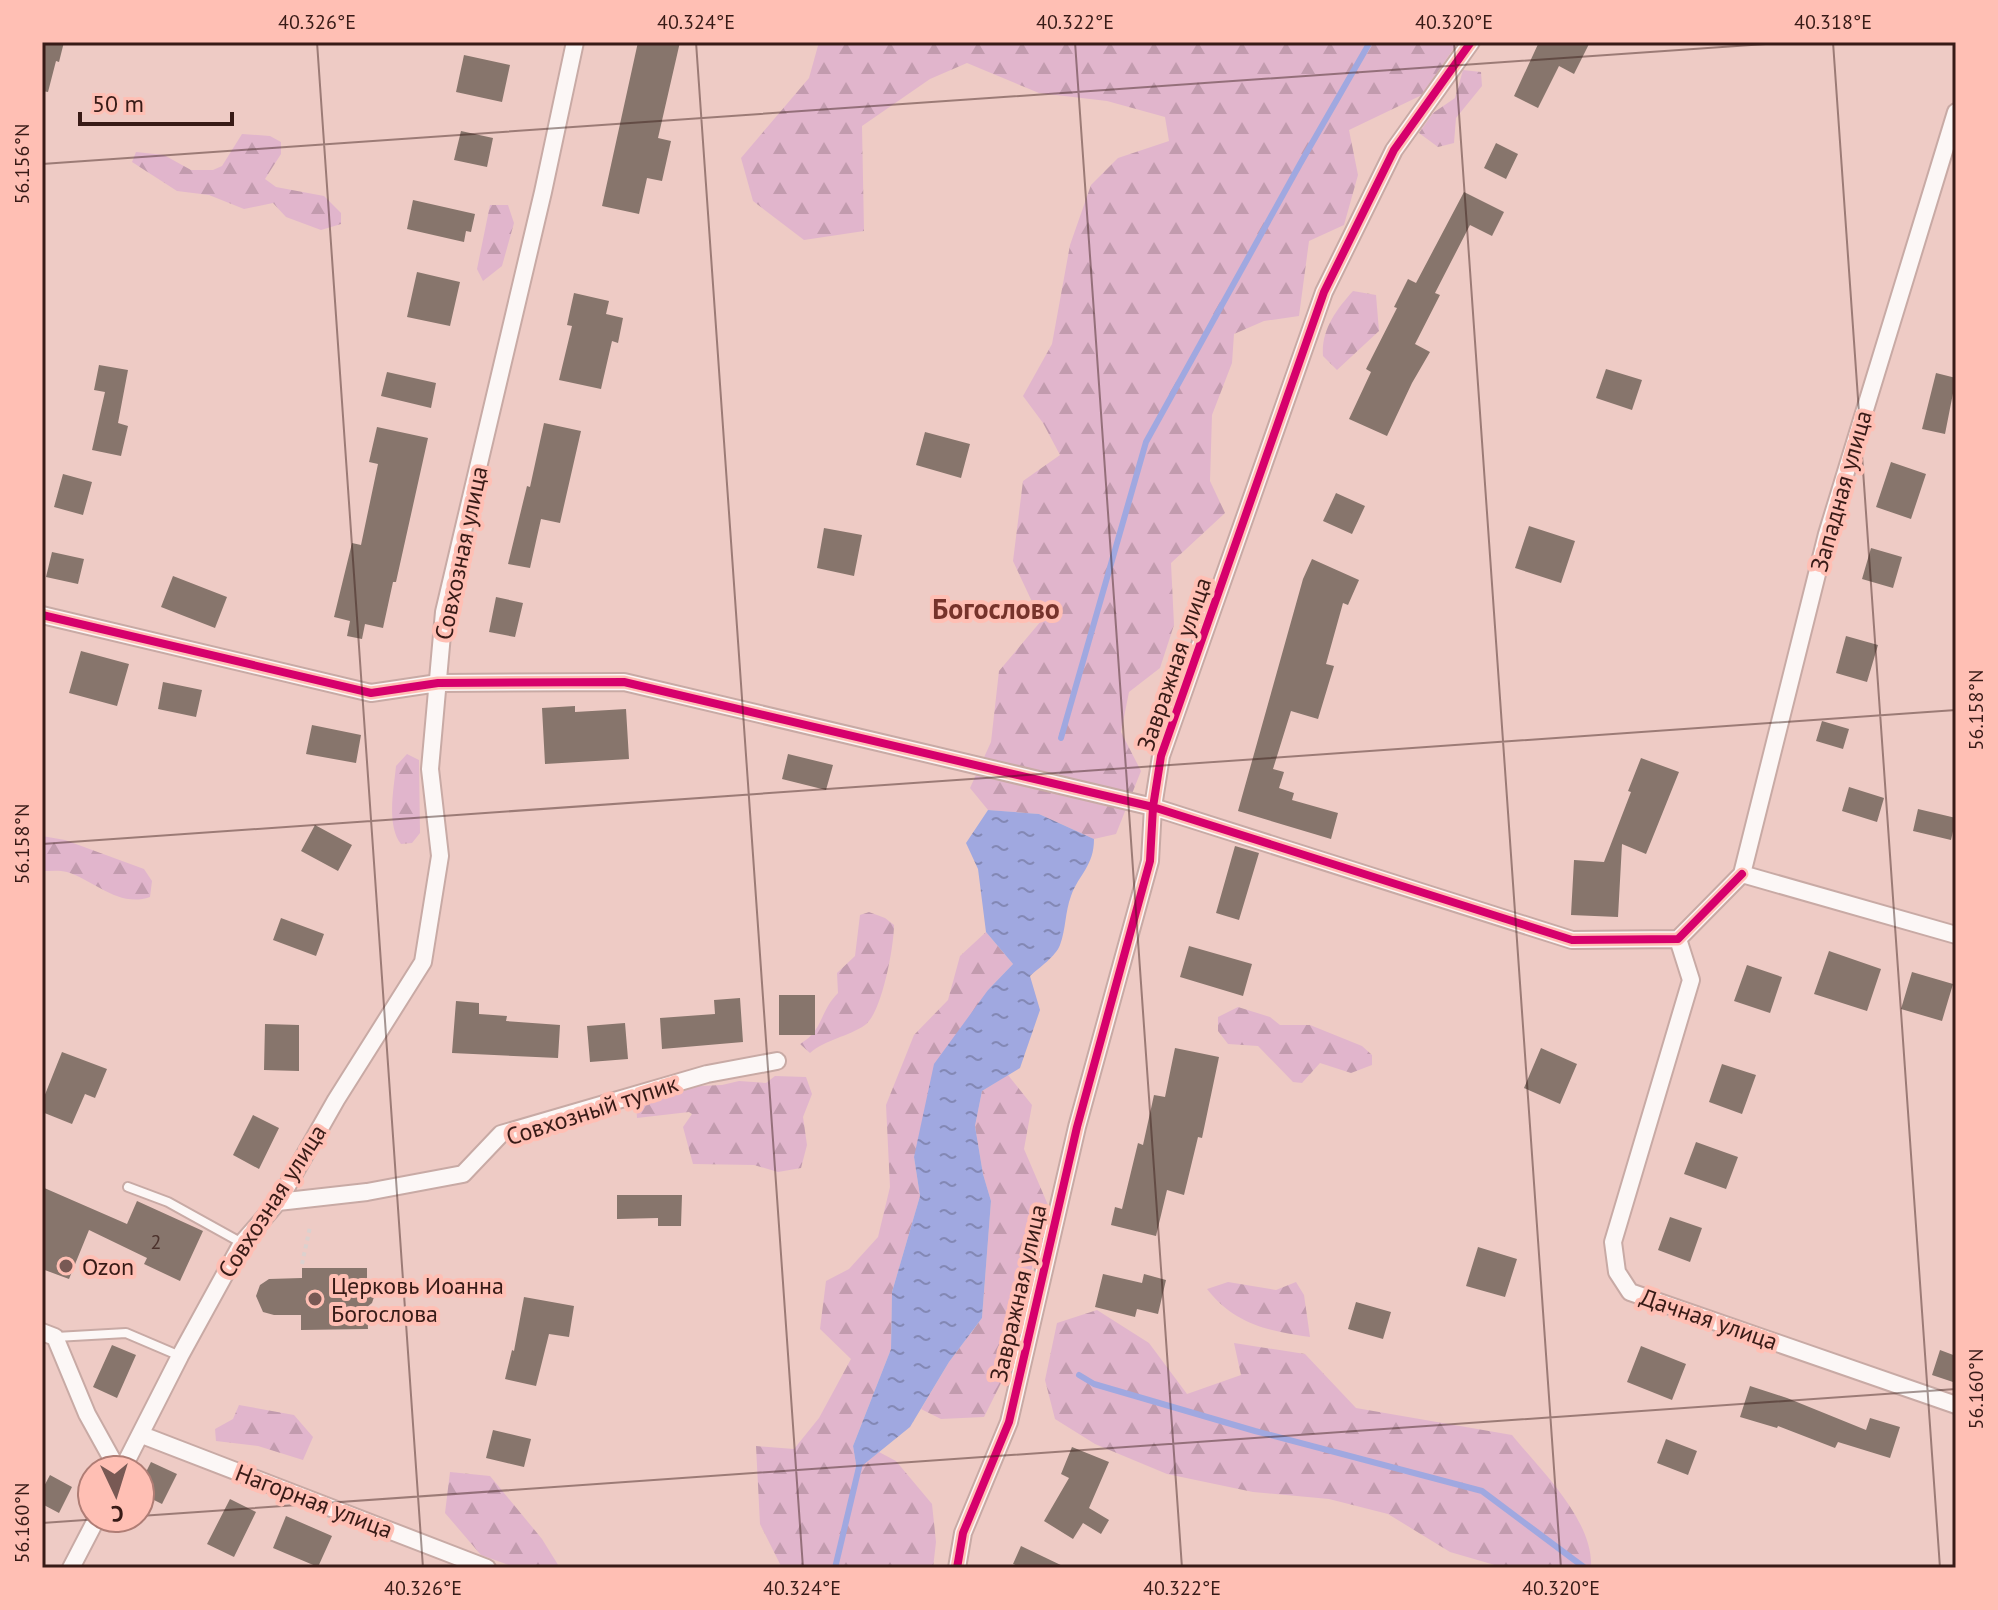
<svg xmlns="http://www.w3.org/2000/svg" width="1998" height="1610" font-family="'PT Sans',sans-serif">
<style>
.forest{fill:url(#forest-firs)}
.water{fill:url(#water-ripples)}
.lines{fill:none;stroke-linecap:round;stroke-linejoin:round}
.stream{stroke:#a0a8e0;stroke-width:6}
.building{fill:#87756c}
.lane-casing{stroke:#c8aaa5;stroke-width:12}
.street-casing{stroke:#c8aaa5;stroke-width:20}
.path{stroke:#dcd1ce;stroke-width:4;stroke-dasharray:4 4;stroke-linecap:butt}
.lane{stroke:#fcf7f6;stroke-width:8}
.street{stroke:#fcf7f6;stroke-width:16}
.cycleway-casing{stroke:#ffbfb4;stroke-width:13}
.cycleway{stroke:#d6006c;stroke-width:8}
.ticks{fill:none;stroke:#381b17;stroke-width:2;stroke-opacity:0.45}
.poi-dot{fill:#785954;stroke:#ffbfb4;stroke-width:3}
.labels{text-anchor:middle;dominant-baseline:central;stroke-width:8;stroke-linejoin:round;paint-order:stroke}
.number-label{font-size:20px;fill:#4c322c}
.street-label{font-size:24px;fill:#381b17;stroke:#ffbfb4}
.poi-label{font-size:24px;fill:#381b17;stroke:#ffbfb4;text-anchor:start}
.quarter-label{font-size:28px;font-weight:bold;fill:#76332b;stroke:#ffbfb4}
.neatline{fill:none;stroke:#381b17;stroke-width:3}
.ticks-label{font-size:20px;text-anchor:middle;fill:#381b17}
</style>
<defs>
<pattern id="forest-firs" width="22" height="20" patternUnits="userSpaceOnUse" patternTransform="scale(2)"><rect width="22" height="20" fill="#e1b5cc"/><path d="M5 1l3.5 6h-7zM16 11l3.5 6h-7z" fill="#c29bae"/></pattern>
<pattern id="water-ripples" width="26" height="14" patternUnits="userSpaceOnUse" patternTransform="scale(2)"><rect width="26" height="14" fill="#a0a8e0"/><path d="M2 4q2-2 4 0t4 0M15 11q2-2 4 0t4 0" fill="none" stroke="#8388b5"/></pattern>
</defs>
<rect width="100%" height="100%" fill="#eecbc5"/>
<path class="forest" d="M819,42H1458L1422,95L1349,130L1358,175L1344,225L1309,241L1299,316L1264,321L1234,334L1232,363L1212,415L1210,481L1225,513L1171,563L1174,625L1160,668L1129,692L1121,732L1141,771L1116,834L1094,839L1039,814L988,810L970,788L991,742L999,671L1041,621L1013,561L1023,481L1060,455L1043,423L1023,396L1052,344L1070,245L1091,185L1118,158L1169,141L1165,117L1107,101L1039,93L967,63L930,79L862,126L864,231L804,240L753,201L741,158L809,78Z
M1463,70L1481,72L1482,86L1456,118L1454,143L1438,147L1419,133L1433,113L1455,98Z
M242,134L270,136L281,142V154L265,179L276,187L324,196L341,213V224L321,230L286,217L273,203L244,209L209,195L177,191L132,162L136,152L164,155L191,170H213L222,166Z
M490,205H508L514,223L502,266L483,281L477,269Z
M1353,291L1376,295L1379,331L1337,370L1323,356C1321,330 1336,310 1353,291Z
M407,754L419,760L420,833L412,843L401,844C386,825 394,788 396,766Z
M42,836L65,840L144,869L152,881L150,897C119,908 95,881 67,872C60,870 50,871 42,871Z
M869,912L885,918L894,925C894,946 882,1013 865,1025C848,1037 826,1039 810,1053L800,1044C824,1030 819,1012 838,993L837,973L855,956L860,915Z
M986,932L1013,964L988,990L914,1157L920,1196L892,1292L891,1349L853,1446L857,1470L879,1452L896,1461L932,1504L936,1542L933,1568H782L760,1524L756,1446L794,1449L819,1418L851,1359L820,1329L826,1281L849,1269L878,1237L890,1187L886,1105L914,1035L948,1000L960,956Z
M1238,1007L1270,1017L1280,1025H1310L1362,1046L1372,1055V1065L1351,1073L1320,1063L1302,1083L1293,1082L1258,1046L1228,1044L1218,1031V1017Z
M1008,1075L1032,1105L1024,1149L1048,1205L1004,1377L984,1417L941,1419L921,1409L949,1362L982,1318L991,1201L983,1174L975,1126L982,1091Z
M775,1076L806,1077L812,1094L803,1117L807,1145L801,1168L778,1172L754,1165L693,1164L683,1127L692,1114L689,1112L637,1118L636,1102L677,1087L722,1085L739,1081L766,1083Z
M1228,1282L1276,1290L1296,1282L1304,1295L1310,1337C1268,1331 1234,1324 1207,1289Z
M1097,1310L1149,1343L1187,1394L1241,1375L1234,1343L1305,1354L1356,1408L1512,1435C1540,1470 1594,1520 1591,1568H1505L1450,1552L1388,1514L1329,1499L1253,1492L1167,1474L1095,1444L1055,1419L1045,1380L1057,1323Z
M239,1405L294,1415L313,1437L303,1460L258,1446L216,1441L215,1429L233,1419Z
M450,1472L490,1476L542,1539L560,1568H517L481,1555L445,1513Z"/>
<path class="water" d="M988,810L1039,814L1094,839C1094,866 1079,874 1071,896C1065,912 1066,929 1060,945C1056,956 1039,968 1030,976L1040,1010L1020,1068L982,1091L975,1126L983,1174L991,1201L982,1318L949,1362L910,1427L857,1470L853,1446L891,1349L892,1292L920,1196L914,1157L934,1064L988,990L1013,964L986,932L978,869L966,843Z"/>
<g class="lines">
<path class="stream" d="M1061,738L1146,442L1300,164L1370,42
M1079,1375L1094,1384L1255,1431L1482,1491L1585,1568
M835,1568L860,1463"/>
</g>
<path class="building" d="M42,42H64L59,62L56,61L48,92L42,91Z
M638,42H680L658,138L671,141L662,181L647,178L639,214L602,206Z
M1539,42H1590L1574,74L1559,66L1538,108L1514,96Z
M464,55L510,65L502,102L456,92Z
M461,131L493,138L487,167L454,160Z
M1496,143L1518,154L1506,179L1484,168Z
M1464,192L1504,212L1492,236L1470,225L1435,293L1440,295L1415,344L1430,352L1412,383L1387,436L1349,419L1371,372L1366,369L1397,308L1394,307L1408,279L1416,283Z
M413,200L475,214L471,232L466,231L464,242L407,229Z
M417,272L460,282L450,326L407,317Z
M574,293L609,301L606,314L623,318L618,343L612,341L601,389L559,380L572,326L567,325Z
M99,365L128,370L118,423L128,426L121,456L92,450L105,392L94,390Z
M1606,369L1642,380L1632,410L1596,398Z
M387,372L436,383L431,408L381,396Z
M1936,373L1956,378L1945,434L1922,429Z
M544,423L581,431L560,523L541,519L530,568L508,564L527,486L530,487Z
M377,427L428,438L396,582H393L383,628L365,624L362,639L347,636L350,621L334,617L352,543L361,545L378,464L369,462Z
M925,432L970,444L961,478L916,465Z
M1891,462L1926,474L1911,519L1876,507Z
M63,474L92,482L83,515L54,507Z
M1336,493L1365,506L1352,534L1323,521Z
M1529,526L1575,541L1561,583L1515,568Z
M824,528L862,535L854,576L817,568Z
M1871,548L1902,557L1893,588L1862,579Z
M52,552L84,559L78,584L46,577Z
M1312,559L1359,580L1348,605L1343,603L1326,664L1334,666L1318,719L1291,711L1273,769L1284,772L1279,788L1294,793L1292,800L1338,813L1331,839L1238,811L1303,579Z
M173,576L227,597L215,628L161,607Z
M496,597L523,603L515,637L489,632Z
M1846,636L1878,645L1867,682L1836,673Z
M81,651L129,664L117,706L69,693Z
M163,682L202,690L196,717L158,709Z
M575,706V712L626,709L629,759L545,764L542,708Z
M1822,721L1849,729L1843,749L1816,741Z
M312,725L361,735L356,763L306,754Z
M788,754L833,765L826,790L782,779Z
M1641,758L1679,772L1646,854L1622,844L1618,917L1571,915L1574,860L1604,862L1631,792L1628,791Z
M1849,787L1884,798L1877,822L1842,811Z
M1918,809L1956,818L1951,840L1913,831Z
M315,825L352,845L338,871L301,851Z
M1235,846L1259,853L1239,920L1216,913Z
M281,918L324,934L316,956L273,940Z
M1189,946L1252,964L1243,996L1180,977Z
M1829,951L1881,969L1867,1011L1814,994Z
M1747,965L1782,977L1770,1013L1734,1001Z
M1912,972L1953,984L1942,1021L1901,1009Z
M779,995H815V1035H779Z
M740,998L743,1042L662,1049L660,1018L715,1014L714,1000Z
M456,1001L479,1003V1014L507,1016L506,1021L560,1025L558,1058L452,1053Z
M625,1023L628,1059L590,1062L587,1026Z
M265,1024L299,1025V1071L264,1070Z
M1175,1048L1219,1057L1202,1138L1198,1137L1184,1195L1167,1190L1156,1236L1111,1225L1115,1207L1122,1209L1138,1143L1143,1145L1154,1095L1165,1097Z
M1541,1048L1577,1064L1560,1104L1524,1088Z
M62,1052L107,1069L95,1098L85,1094L72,1124L42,1112V1102Z
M1722,1064L1756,1075L1742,1114L1709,1102Z
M253,1115L279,1128L259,1169L233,1155Z
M1696,1142L1738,1157L1726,1189L1684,1174Z
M42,1187L127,1224L137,1201L203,1231L180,1281L144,1264L147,1258L89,1230L69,1279L42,1269Z
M617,1195H682L681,1226H658V1218L617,1219Z
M1670,1217L1702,1228L1690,1262L1658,1250Z
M1478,1247L1517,1259L1505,1297L1466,1286Z
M302,1268H367V1288L373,1291L374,1297L372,1303L367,1307L368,1329L301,1330V1315H274L263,1312L256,1296L260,1285L269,1279L302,1278Z
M1103,1274L1142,1283L1144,1274L1166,1280L1158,1314L1137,1309L1135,1317L1095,1307Z
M524,1297L574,1306L569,1337L549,1334L536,1386L505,1379L512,1350L514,1351Z
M1356,1302L1391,1312L1383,1339L1348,1329Z
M112,1345L136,1355L117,1398L93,1387Z
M1641,1346L1686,1364L1672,1400L1627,1382Z
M1940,1350L1956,1356V1383L1932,1375Z
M1750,1386L1787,1398L1866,1430L1870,1418L1900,1427L1890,1458L1838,1442L1835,1448L1778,1426L1777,1428L1740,1417Z
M493,1430L531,1439L524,1467L486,1458Z
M1666,1439L1697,1451L1688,1475L1657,1463Z
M1072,1447L1109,1462L1089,1508L1109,1520L1101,1534L1083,1523L1073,1539L1044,1521L1069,1478L1061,1474Z
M151,1462L177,1474L162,1504L140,1493V1484Z
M50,1475L72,1487L59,1513L42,1504V1490Z
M230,1499L256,1512L234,1557L207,1544Z
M286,1516L332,1536L318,1567L273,1548Z
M1021,1546L1067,1568H1023L1013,1564Z"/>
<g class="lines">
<defs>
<path id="lane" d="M128,1187L168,1202L242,1243
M56,1337L126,1333L180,1356"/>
<path id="street" d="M42,615L371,693L438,683L624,682L1153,807L1572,940L1678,939L1742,874
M1742,874L1827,534L1956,112
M1742,874L1956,935
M1678,939L1691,980L1613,1242L1617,1272L1630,1292L1956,1405
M278,1202L367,1192L463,1174L501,1134L707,1074L777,1061
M42,1332L55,1337L87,1414L118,1470
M142,1435L487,1568
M122,1470L180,1356L242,1243L278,1202L336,1100L423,962L440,856L430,769L444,612L543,192L575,42
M71,1568L97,1518
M957,1568L963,1533L1009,1422L1077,1127L1150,861L1153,807L1161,756L1324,292L1394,150L1471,42"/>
</defs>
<use href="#lane" class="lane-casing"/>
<use href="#street" class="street-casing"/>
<path class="path" d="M302,1264L310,1227"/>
<use href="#lane" class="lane"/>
<use href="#street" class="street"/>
<defs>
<path id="cycleway" d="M42,615L371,693L438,683L624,682L1153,807L1572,940L1678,939L1742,874
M957,1568L963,1533L1009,1422L1077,1127L1150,861L1153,807L1161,756L1324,292L1394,150L1471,42"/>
</defs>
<use href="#cycleway" class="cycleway-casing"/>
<use href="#cycleway" class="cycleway"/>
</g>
<path class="ticks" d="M317,42L423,1568M696,42L803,1568M1075,42L1182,1568M1454,42L1561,1568M1833,42L1940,1568M42,164L1793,42M42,844L1956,710M140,1516L1956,1389M42,1523L114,1518M42,1534L44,1568"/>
<g class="poi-dot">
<circle cx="66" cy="1266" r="8"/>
<circle cx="315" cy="1299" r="8"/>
</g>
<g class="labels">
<g class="number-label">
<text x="156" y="1242">2</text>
</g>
<g class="street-label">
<text transform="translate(1841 491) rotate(-74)">Западная улица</text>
<text transform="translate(461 553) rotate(-78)">Совхозная улица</text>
<text transform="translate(1174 664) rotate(-71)">Завражная улица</text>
<text transform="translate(592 1110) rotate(-18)">Совхозный тупик</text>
<text transform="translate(272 1201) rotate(-57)">Совхозная улица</text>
<text transform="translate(1018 1293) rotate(-77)">Завражная улица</text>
<text transform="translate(1709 1319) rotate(19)">Дачная улица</text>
<text transform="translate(314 1501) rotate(21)">Нагорная улица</text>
</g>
<g class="poi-label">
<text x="82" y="1266">Ozon</text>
<text x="331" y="1285">Церковь Иоанна<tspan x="331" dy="28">Богослова</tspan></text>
</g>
<g class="quarter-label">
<text x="996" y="608">Богослово</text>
</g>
</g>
<rect width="1998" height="1610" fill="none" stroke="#ffbfb4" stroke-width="88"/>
<g transform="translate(116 1494) rotate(176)"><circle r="38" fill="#ffbfb4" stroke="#af7d75" stroke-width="2"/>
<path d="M0-6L14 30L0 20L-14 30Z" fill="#785954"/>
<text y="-12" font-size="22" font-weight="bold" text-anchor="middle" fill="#381b17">С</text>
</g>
<path d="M80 112v12h152v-12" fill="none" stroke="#381b17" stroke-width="4"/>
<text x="92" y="112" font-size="24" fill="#381b17" stroke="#ffbfb4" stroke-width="6" paint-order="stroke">50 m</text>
<rect x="44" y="44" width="1910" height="1522" class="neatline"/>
<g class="ticks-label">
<text x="317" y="29">40.326°E</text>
<text x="696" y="29">40.324°E</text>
<text x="1075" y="29">40.322°E</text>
<text x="1454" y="29">40.320°E</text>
<text x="1833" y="29">40.318°E</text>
<text transform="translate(22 164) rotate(-90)" y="7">56.156°N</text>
<text transform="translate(1976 710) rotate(-90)" y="7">56.158°N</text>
<text transform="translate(22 844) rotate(-90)" y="7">56.158°N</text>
<text transform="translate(1976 1389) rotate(-90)" y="7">56.160°N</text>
<text transform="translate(22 1523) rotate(-90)" y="7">56.160°N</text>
<text x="423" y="1595">40.326°E</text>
<text x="802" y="1595">40.324°E</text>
<text x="1182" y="1595">40.322°E</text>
<text x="1561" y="1595">40.320°E</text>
</g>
</svg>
